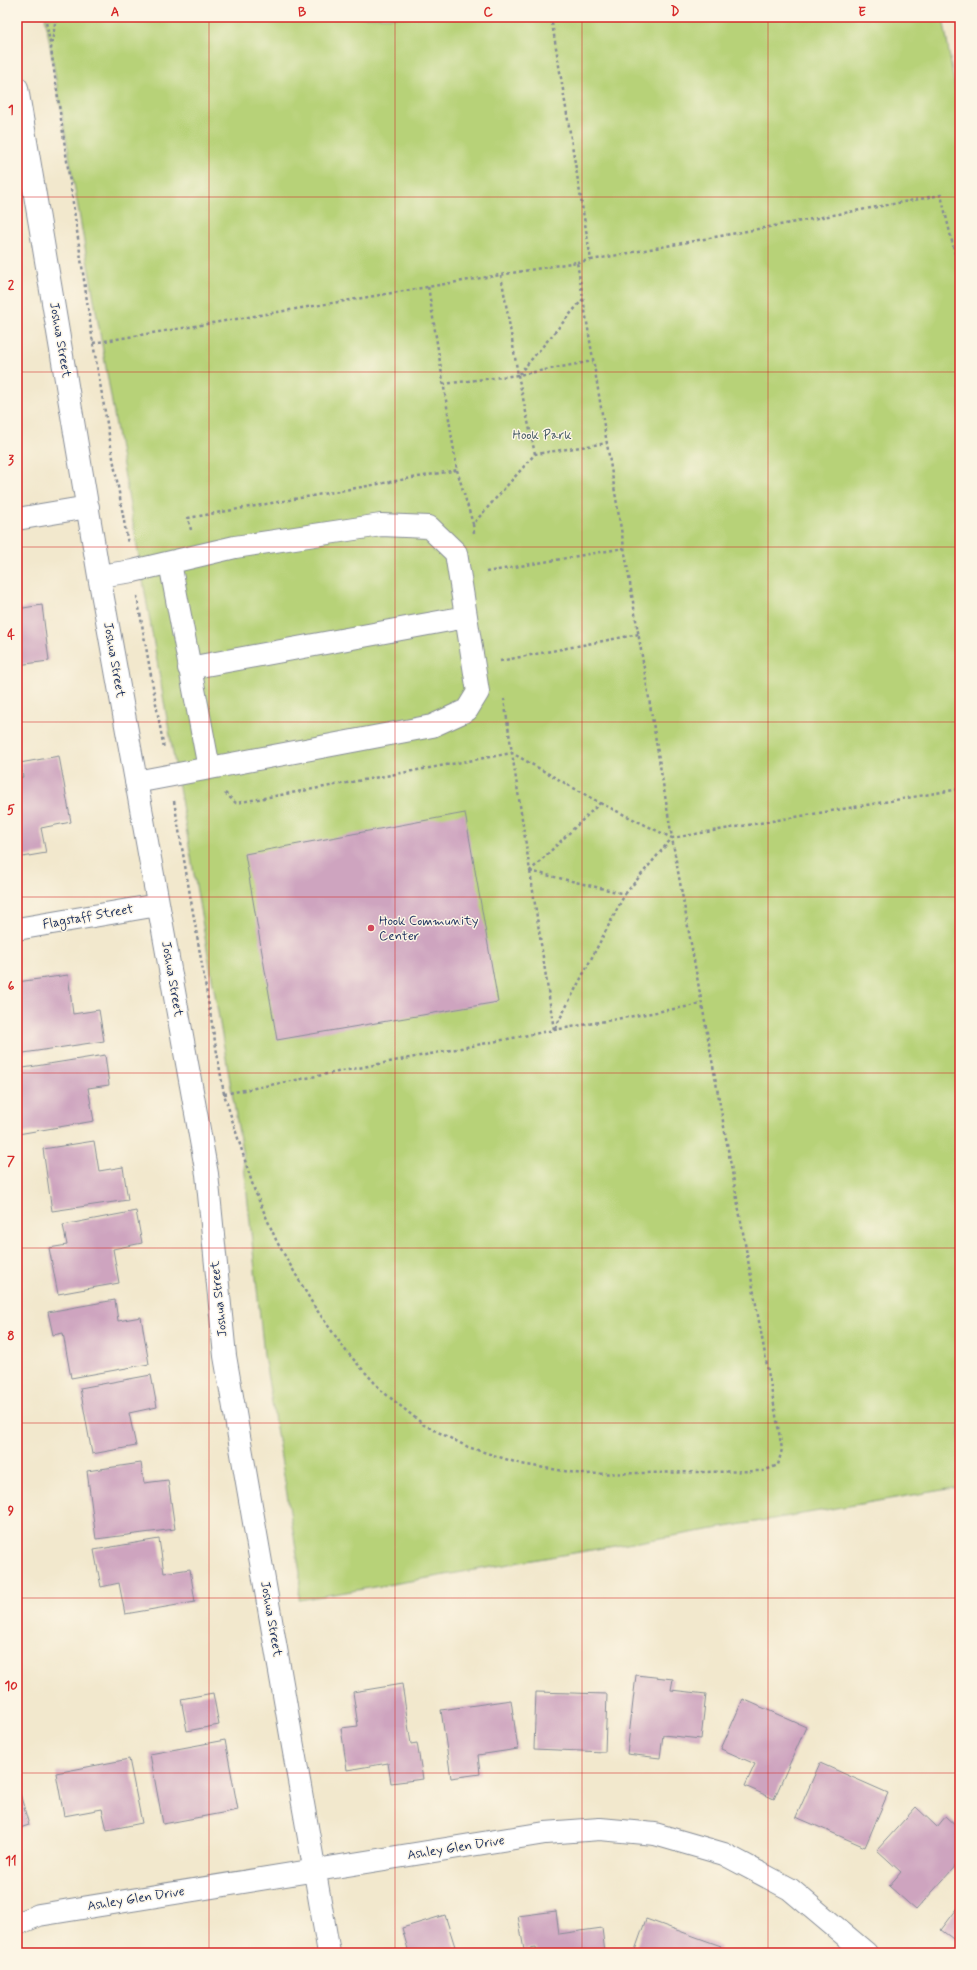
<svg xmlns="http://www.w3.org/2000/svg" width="977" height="1970" font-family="Mynerve,sans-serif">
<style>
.green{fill:#b7d278;stroke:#69806b}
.building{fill:#cea4bf}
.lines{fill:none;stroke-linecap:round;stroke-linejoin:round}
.minor-casing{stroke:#868c96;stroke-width:24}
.path{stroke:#868c96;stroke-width:2.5;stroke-dasharray:3 3;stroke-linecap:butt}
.minor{stroke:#fff;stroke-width:22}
.grid{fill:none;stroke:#d62828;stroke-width:1;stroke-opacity:0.55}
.poi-dot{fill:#d1495b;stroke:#fcf5e5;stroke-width:1.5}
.labels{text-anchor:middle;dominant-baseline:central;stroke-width:3;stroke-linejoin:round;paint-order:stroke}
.street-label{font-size:13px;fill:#1b2f5e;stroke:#fcf5e5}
.park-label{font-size:13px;fill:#425864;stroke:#fcf5e5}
.poi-label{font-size:13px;fill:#1b2f5e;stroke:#fcf5e5;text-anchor:start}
.neatline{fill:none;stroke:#d62828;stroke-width:1.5}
.grid-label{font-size:13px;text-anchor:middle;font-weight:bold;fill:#d62828}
</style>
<rect width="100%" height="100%" fill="#fcf5e5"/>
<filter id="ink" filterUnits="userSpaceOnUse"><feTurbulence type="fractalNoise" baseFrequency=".025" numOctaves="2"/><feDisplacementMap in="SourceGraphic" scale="8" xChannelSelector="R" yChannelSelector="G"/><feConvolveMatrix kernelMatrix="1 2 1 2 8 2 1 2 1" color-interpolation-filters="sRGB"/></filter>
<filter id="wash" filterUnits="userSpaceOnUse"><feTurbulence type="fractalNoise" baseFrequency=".012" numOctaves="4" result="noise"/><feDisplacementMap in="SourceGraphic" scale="16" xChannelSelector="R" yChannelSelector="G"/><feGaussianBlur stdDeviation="0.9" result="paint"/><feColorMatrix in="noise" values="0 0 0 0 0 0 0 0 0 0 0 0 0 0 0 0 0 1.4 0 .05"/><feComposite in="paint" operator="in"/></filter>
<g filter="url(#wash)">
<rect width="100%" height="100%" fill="#f2e8cd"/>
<path class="green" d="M45,17H943L960,118V1487L299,1600L300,1573L264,1355L243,1156Z"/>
<g id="blocks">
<path class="building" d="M42,605L49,661L17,665V609Z
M59,756L71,822L41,828L46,853L17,858V778L23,777L20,763Z
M465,813L498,1002L277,1040L245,854Z
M68,975L73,1014L99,1010L104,1041L17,1054V982Z
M105,1055L109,1085L88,1088L94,1121L18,1134L17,1069Z
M94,1141L99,1171L123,1167L128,1200L52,1211L43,1149Z
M136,1211L142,1243L113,1249L119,1283L58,1294L49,1248L67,1245L63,1225Z
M115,1300L118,1321L141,1317L149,1364L71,1378L63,1333L53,1335L48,1312Z
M151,1375L157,1407L129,1413L136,1446L92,1454L80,1388Z
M141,1463L144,1483L168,1480L175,1529L96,1539L87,1471Z
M159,1539L164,1573L190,1569L195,1602L125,1614L119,1583L101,1587L94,1550Z
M636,1675L673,1679L671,1690L706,1694L701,1739L663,1735L660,1758L627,1754Z
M402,1684L411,1744L417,1743L423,1779L391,1783L388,1763L347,1770L341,1728L358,1726L353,1692Z
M536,1692L607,1694L605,1752L534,1749Z
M213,1693L219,1725L187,1731L181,1699Z
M743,1699L806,1727L774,1799L745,1786L755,1764L721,1749Z
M511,1700L518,1749L478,1755L480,1774L451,1778L441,1710Z
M225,1740L238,1810L163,1824L150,1754Z
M129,1759L142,1823L107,1830L102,1809L64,1816L56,1773Z
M820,1763L888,1793L865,1847L796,1817Z
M17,1783L29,1825L17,1829Z
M916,1807L937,1827L946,1816L960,1829V1861L916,1910L889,1886L901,1872L877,1850Z
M960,1905V1944L941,1930Z
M556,1911L559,1934L602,1928L605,1953H537L536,1948L524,1950L518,1916Z
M445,1915L457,1953H409L402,1928Z
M646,1919L721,1946L718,1953H634Z"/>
</g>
</g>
<g filter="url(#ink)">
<use href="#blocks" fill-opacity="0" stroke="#868c96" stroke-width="1"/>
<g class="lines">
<defs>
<path id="minor" d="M17,88L99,576L207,1174L225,1356L329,1953
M17,519L88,507
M170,563L209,768
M99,576L133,571L235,547L381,525L429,527L456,553L478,692L467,710L432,726L136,782
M189,668L466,617
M17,929L158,905
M17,1924L39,1915L545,1833L600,1829L655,1834L724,1854L790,1889L866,1953"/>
</defs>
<use href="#minor" class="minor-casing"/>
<path class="path" d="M45,17L51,47
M56,17L51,49L93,343L128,544
M551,17L591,260L941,195L960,275
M577,262L591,260
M93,343L577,262L672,838
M519,374L583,299
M443,384L518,375L501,275
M535,454L518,375L593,361
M457,470L473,524
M191,530L188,518L457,470L428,286
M474,533L473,524L535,454L607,443
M486,572L624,548
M137,596L164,749
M500,661L639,634
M225,793L236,803L512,753L530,871L600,803L512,753L504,699
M174,801L224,1094L254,1189L277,1242L314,1306L346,1351L382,1391L424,1425L468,1447L521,1464L582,1474L763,1471L778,1465L782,1449L672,838L960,789
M600,803L672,838L625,894
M530,871L625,894L554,1030Z
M224,1094L554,1030L702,1004"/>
<use href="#minor" class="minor"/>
</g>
</g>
<path class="grid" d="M209,17V1953M395,17V1953M582,17V1953M768,17V1953M17,197H960M17,372H960M17,547H960M17,722H960M17,897H960M17,1073H960M17,1248H960M17,1423H960M17,1598H960M17,1773H960"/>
<circle class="poi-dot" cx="371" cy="928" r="4"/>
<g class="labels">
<g class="street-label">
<text transform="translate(60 340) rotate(80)">Joshua Street</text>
<text transform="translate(114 660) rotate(80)">Joshua Street</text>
<text transform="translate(88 917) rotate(-10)">Flagstaff Street</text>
<text transform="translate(172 979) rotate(80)">Joshua Street</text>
<text transform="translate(219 1299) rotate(-96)">Joshua Street</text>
<text transform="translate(271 1619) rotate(80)">Joshua Street</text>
<text transform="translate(456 1848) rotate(-9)">Ashley Glen Drive</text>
<text transform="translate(136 1899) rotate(-9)">Ashley Glen Drive</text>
</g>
<g class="park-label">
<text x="542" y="435">Hook Park</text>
</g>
<g class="poi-label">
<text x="379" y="921">Hook Community<tspan x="379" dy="15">Center</tspan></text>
</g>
</g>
<rect width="977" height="1970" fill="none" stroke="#fcf5e5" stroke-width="44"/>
<rect x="22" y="22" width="933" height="1926" class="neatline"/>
<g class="grid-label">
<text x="115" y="16">A</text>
<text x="302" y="16">B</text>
<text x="488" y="16">C</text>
<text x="675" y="16">D</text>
<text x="862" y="16">E</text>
<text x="11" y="114">1</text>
<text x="11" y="289">2</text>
<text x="11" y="464">3</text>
<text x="11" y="639">4</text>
<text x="11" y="814">5</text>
<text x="11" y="990">6</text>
<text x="11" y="1165">7</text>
<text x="11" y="1340">8</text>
<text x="11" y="1515">9</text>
<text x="11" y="1690">10</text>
<text x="11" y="1865">11</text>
</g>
</svg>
